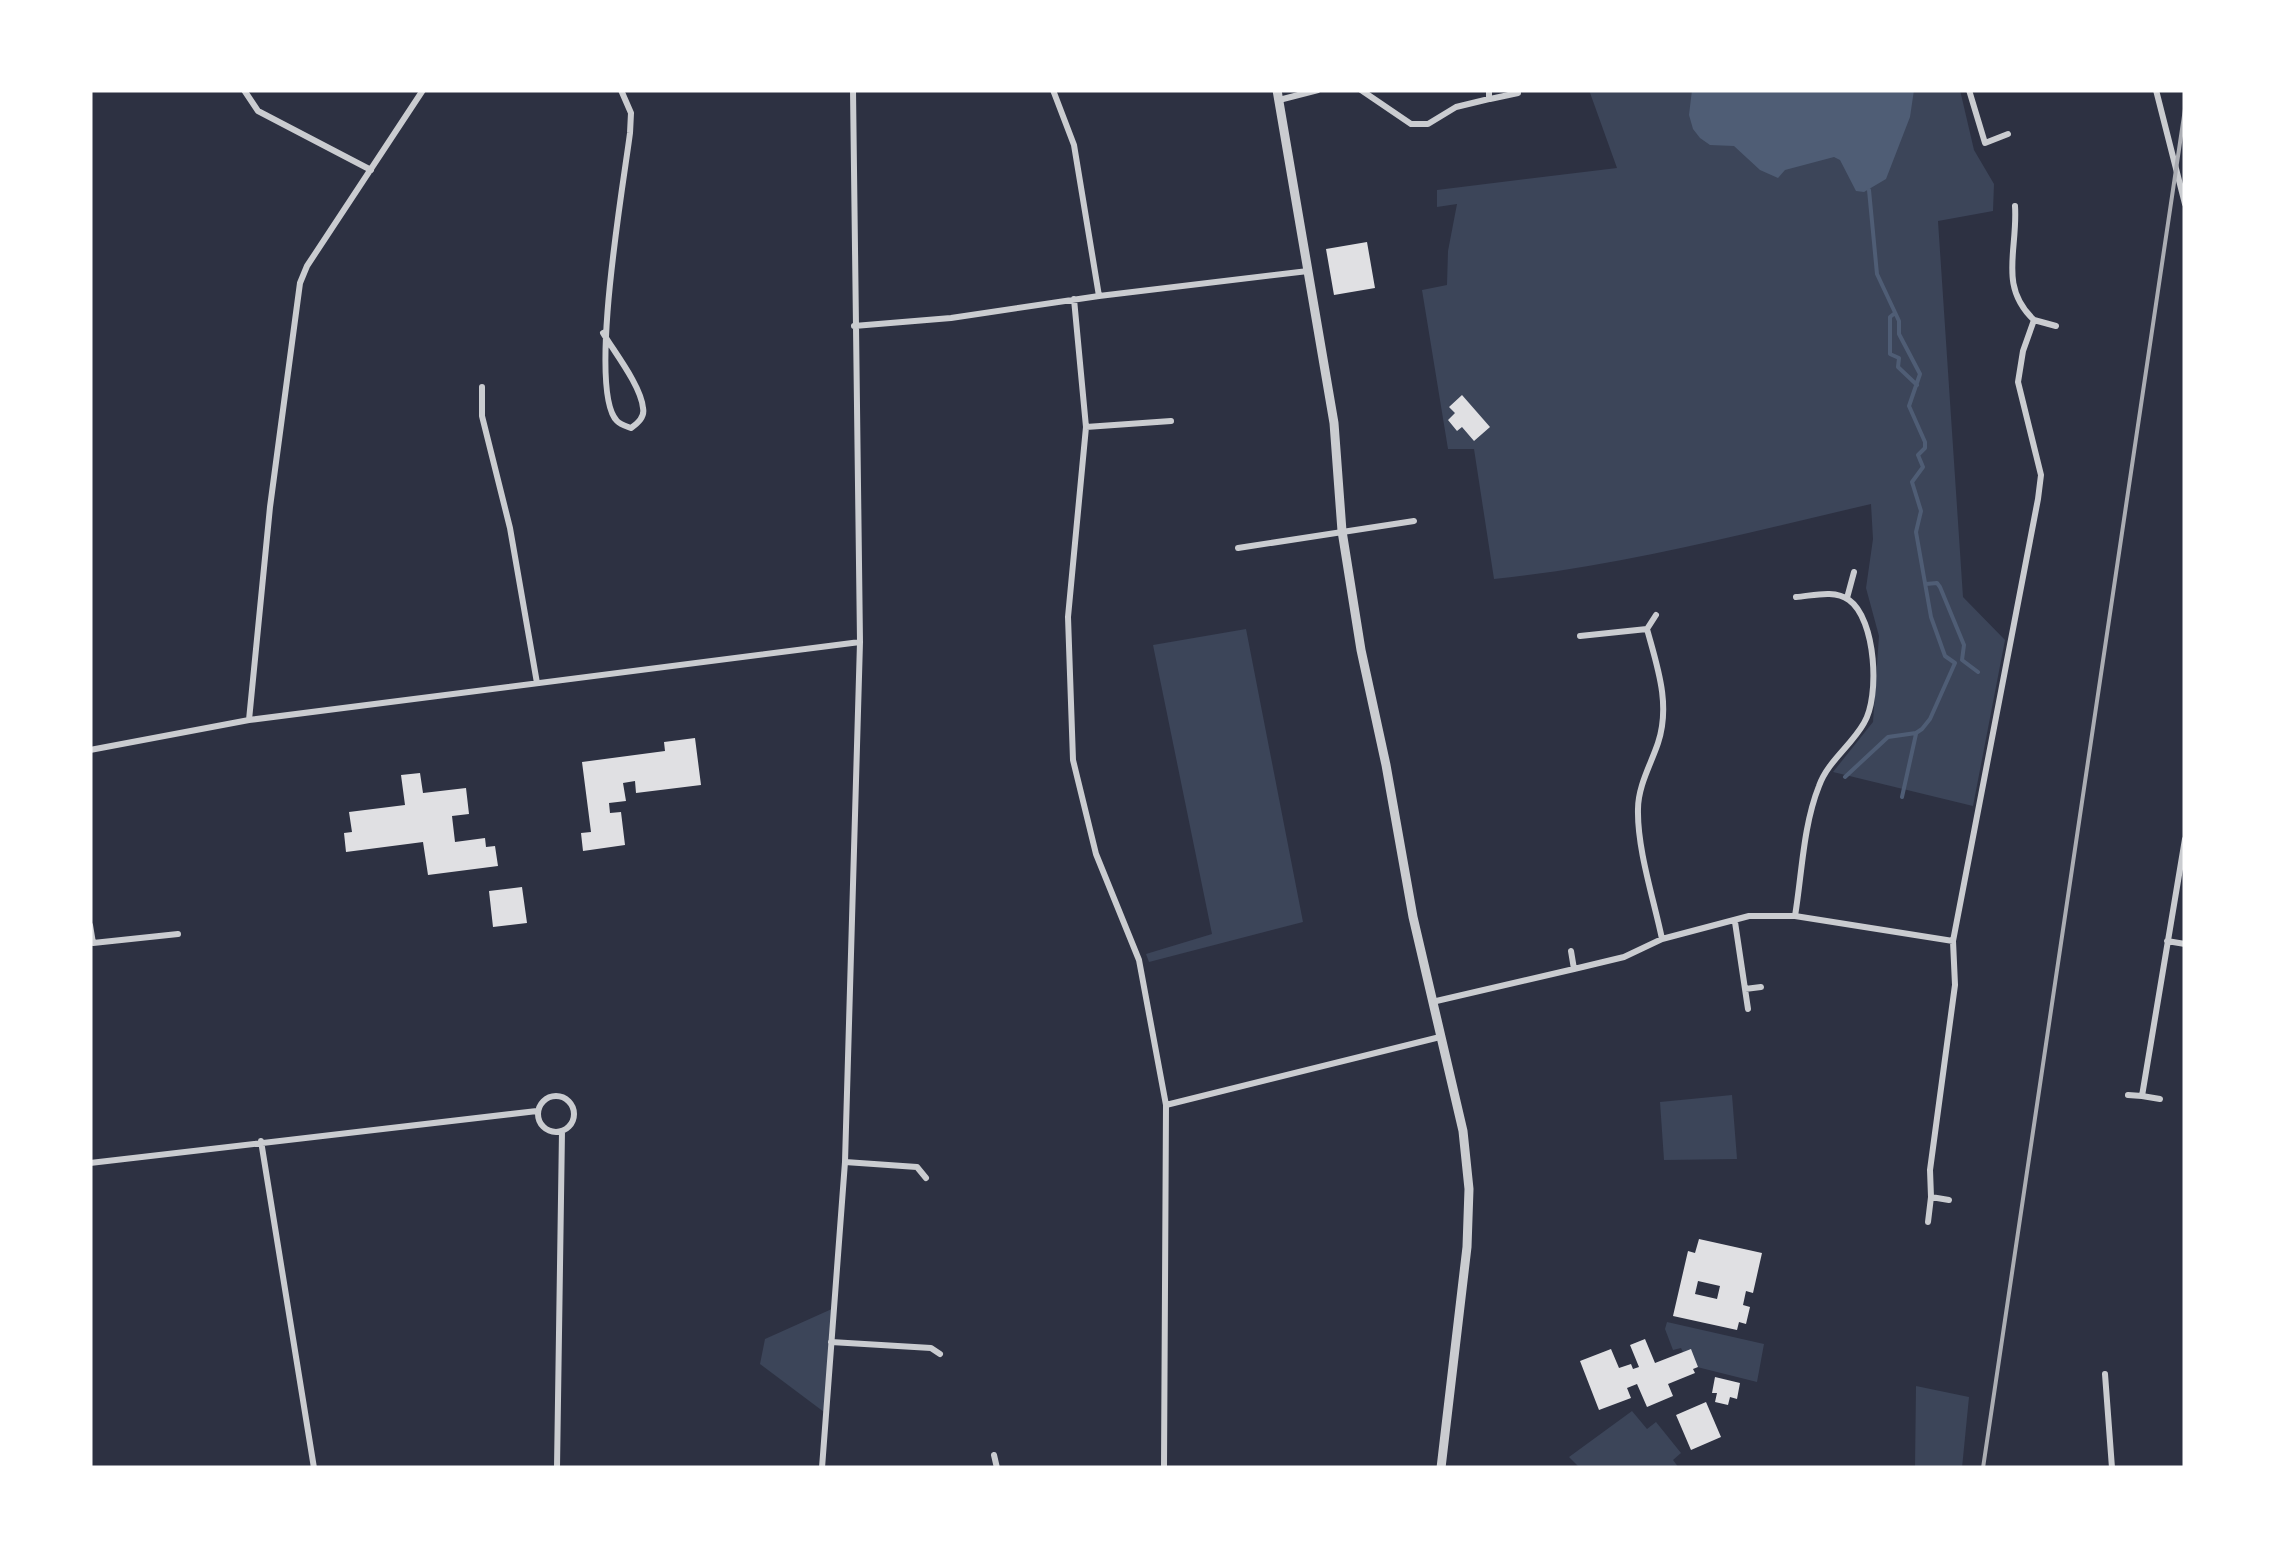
<svg xmlns="http://www.w3.org/2000/svg" width="2275" height="1558" font-family="Literata,serif">
<style>
.green{fill:#3c4559}
.water{fill:#4f5d75}
.lines{fill:none;stroke-linecap:round;stroke-linejoin:round}
.stream{stroke:#4f5d75;stroke-width:4}
.building{fill:#e0e0e3;fill-rule:evenodd}
.minor{stroke:#caccd0;stroke-width:6}
.tertiary{stroke:#caccd0;stroke-width:9}
.rail{stroke:#abadb3;stroke-width:4}
</style>
<rect width="100%" height="100%" fill="#2d3142"/>
<path class="green" d="M1589,90H1960L1974,150L1994,184L1993,211L1938,221L1963,597L2005,640L1973,806L1833,772L1873,722L1879,636L1866,588L1873,539L1871,504C1746,533 1621,566 1494,579L1474,449H1448L1422,290L1447,285L1448,251L1457,204L1437,207V190L1617,168Z
M1246,629L1303,922L1149,962L1146,954L1212,934L1153,645Z
M1732,1095L1737,1159L1664,1160L1660,1102Z
M834,1308L824,1412L760,1364L765,1339Z
M1667,1322L1764,1344L1757,1382L1689,1365L1681,1348L1673,1350L1665,1329Z
M1916,1386L1969,1397L1962,1468H1915Z
M1632,1411L1647,1429L1656,1422L1681,1453L1673,1460L1679,1468H1580L1569,1457Z"/>
<path class="water" d="M1692,90H1914L1910,117L1886,179L1864,192L1856,191L1840,160L1834,157L1785,170L1778,178L1760,170L1734,146L1710,145L1700,138L1693,129L1689,115Z"/>
<g class="lines">
<path class="stream" d="M1895,313L1890,317V354L1899,358L1898,367L1917,385
M1926,584L1937,583L1940,587L1964,645L1962,660L1978,672
M1845,777L1888,737L1916,733L1922,729L1930,719L1955,663L1945,656L1931,617L1916,532L1921,511L1912,482L1923,467L1918,455L1925,448V442L1909,406L1920,374L1899,334V321L1877,274L1869,190
M1902,797L1916,734"/>
</g>
<path class="building" d="M1367,242L1375,288L1334,295L1326,249Z
M1462,395L1490,427L1474,441L1462,427L1457,431L1448,420L1455,413L1449,407Z
M695,738L701,785L636,793L635,781L623,783L626,801L609,803L610,813L621,812L625,845L583,851L581,833L591,832L582,762L665,751L664,742Z
M420,773L423,793L466,788L469,814L452,816L455,842L485,838L486,847L495,846L498,866L428,875L423,842L346,852L344,833L352,832L349,812L405,805L401,775Z
M522,887L527,923L493,927L489,891Z
M1699,1239L1762,1253L1753,1293L1746,1291L1743,1305L1750,1307L1746,1324L1739,1322L1737,1330L1673,1316L1688,1251L1695,1253ZM1698,1281L1720,1286L1717,1299L1695,1294Z
M1645,1339L1655,1363L1691,1349L1698,1367L1693,1369L1695,1373L1668,1384L1673,1396L1647,1407L1637,1384L1627,1388L1631,1398L1599,1410L1580,1361L1611,1349L1619,1368L1631,1364L1633,1369L1639,1367L1630,1345Z
M1715,1377L1740,1383L1737,1399L1730,1397L1728,1405L1715,1402L1717,1393H1712Z
M1706,1402L1721,1437L1691,1450L1676,1415Z"/>
<g class="lines">
<path class="minor" d="M244,90L258,111L371,170
M1053,90L1074,145L1099,296
M1361,90L1411,124H1428L1456,107L1489,99V90
M1969,90L1985,143L2008,134
M2156,90L2185,204
M1490,99L1518,93
M1279,100L1318,90
M1074,299L1086,427L1068,617L1073,760L1096,854L1139,960L1166,1105L1440,1037
M2034,320L2056,326
M854,326L951,318L1099,296L1308,271
M603,333C615,353 641,386 643,408C645,417 638,423 631,428C626,426 621,425 617,421C587,391 624,181 630,133L631,113L621,90
M482,387V416L510,528L537,683
M1086,427L1171,421
M1238,548L1414,521
M1847,598L1854,572
M1647,629C1657,666 1671,704 1658,743C1651,764 1638,786 1638,809C1637,849 1654,900 1662,939
M1580,636L1647,629L1656,615
M249,720L270,507L300,283L307,266L423,90
M90,750L249,720L860,642
M1795,916C1802,874 1803,826 1819,786C1828,761 1851,746 1864,723C1880,697 1876,619 1849,600C1834,589 1812,596 1796,597
M1735,922L1745,989
M90,925L93,943L178,934
M2167,941L2185,944
M1574,969L1624,957L1662,939L1749,916H1795L1953,941
M1432,1002L1574,969L1571,951
M1748,1009L1745,989L1761,987
M2128,1095L2142,1096L2185,839
M538 1114a18 18 0 1 1 36 0a18 18 0 1 1-36 0Z
M2142,1096L2160,1099
M261,1141L314,1468
M845,1162L917,1167L926,1178
M90,1163L537,1111
M1931,1197L1930,1170L1955,985L1953,941L2038,499L2041,475L2018,382L2023,351L2034,320C1998,286 2018,250 2015,206
M1928,1222L1931,1197L1949,1200
M831,1342L931,1348L940,1354
M2105,1374L2112,1468
M994,1455L997,1468
M557,1468L562,1131
M822,1468L845,1162L860,642L853,90
M1164,1468L1166,1105"/>
<path class="tertiary" d="M1277,90L1334,423L1342,531L1361,650L1386,765L1413,917L1463,1131L1469,1189L1467,1247L1441,1468"/>
<path class="rail" d="M1983,1468L2185,109"/>
</g>
<rect width="2275" height="1558" fill="none" stroke="#ffffff" stroke-width="185"/>
</svg>
